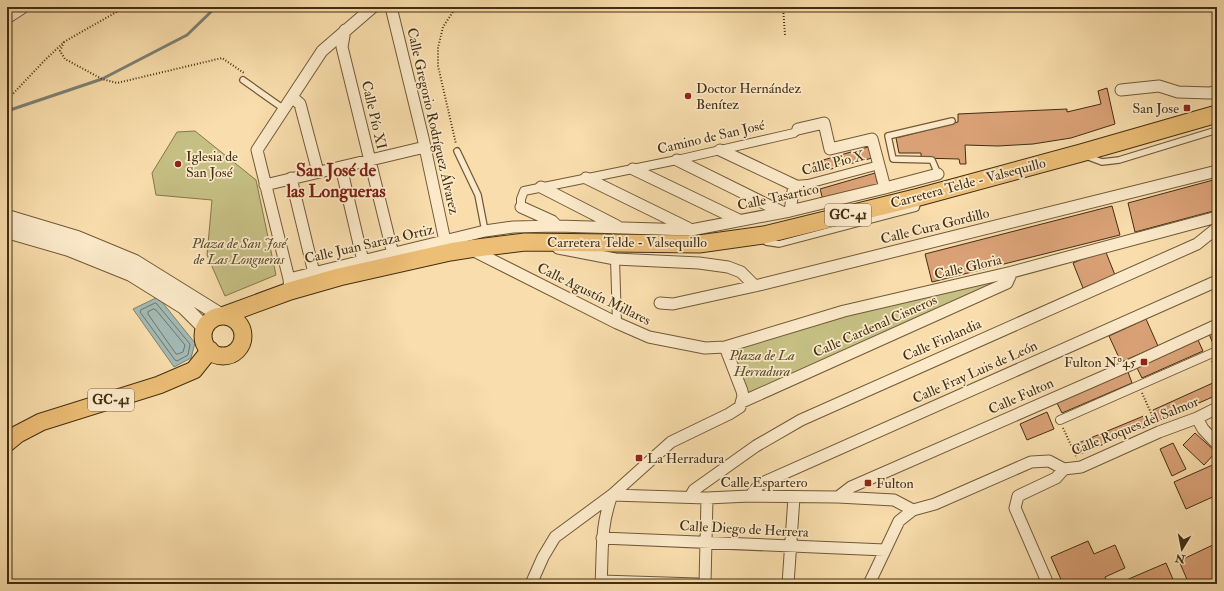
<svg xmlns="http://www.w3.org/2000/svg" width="1224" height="591" font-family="'IM FELL Double Pica',serif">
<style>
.green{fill:#c5bf84;stroke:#84764b}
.water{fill:#a3b9b5;stroke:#7c8174}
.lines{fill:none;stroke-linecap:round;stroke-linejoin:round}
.shore{stroke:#727464;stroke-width:1}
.stream{stroke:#7c8174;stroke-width:3}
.building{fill:#daa177;stroke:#422e12}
.service-casing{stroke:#705a38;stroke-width:8}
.pedestrian-casing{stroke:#705a38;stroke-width:10}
.minor-casing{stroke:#705a38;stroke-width:13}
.tertiary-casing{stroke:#705a38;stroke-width:16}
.primary-casing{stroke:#422e12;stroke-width:19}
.path{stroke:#422e12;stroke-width:2;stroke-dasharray:1 2;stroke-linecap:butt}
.service{stroke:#fbe9c9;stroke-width:5.5}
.pedestrian{stroke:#fbe9c9;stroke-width:8}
.minor{stroke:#fbe9c9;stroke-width:11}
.tertiary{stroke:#fbe9c9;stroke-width:14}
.primary{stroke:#ecbe76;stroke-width:17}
.poi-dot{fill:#8f2418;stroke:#fbe9c9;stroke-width:1.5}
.labels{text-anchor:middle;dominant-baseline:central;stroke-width:3.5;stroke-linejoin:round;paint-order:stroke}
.shield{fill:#fbe9c9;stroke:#7a6649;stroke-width:1}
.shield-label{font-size:13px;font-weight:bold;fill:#422e12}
.poi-label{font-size:14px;fill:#422e12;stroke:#fbe9c9;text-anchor:start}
.street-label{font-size:14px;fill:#422e12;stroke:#fbe9c9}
.park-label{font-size:14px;font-style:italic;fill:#5c4b29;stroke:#fbe9c9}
.district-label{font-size:18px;font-weight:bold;fill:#7a1f14;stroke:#fbe9c9}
</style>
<rect width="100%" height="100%" fill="#f9ddac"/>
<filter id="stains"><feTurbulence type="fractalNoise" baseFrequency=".005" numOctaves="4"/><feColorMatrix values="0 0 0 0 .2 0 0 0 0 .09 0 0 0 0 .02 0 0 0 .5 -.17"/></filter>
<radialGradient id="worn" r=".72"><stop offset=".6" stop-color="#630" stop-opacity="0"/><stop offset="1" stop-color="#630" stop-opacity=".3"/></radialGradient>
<path class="green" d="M195,131L256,180L276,275L225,296L207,255L212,200L156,195L152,173L177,132Z
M1006,276L1005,281L746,396L728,349L844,313Z"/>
<path class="water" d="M158,297L195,343L191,358L174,367L133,309Z"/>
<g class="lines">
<path class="shore" d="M156,303L190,344L188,355L177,361L175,360L140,312L141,310Z
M154,309L156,310L185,345L183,352L178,354H176L148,314V312Z"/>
<path class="stream" d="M7,111L102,79L187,35L216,7"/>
</g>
<path class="building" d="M1107,88L1115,124L1071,138L1033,144L998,146L965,145L966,164H960L959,159L921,158V153H899L896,138L958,122V114L1067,109V112L1101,104L1098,91Z
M868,147L872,158L816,173L813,163Z
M875,173L878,185L823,200L820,189Z
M1217,179V210L1135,232L1128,203Z
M1112,206L1120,235L932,282L925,254Z
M1105,250L1115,275L1083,288L1073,263Z
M1146,319L1158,346L1121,362L1109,336Z
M1217,331V345L1214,346L1209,334Z
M1198,340L1203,351L1142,378L1137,368Z
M1128,372L1132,383L1062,413L1057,403Z
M1215,382L1217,387V395L1158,421L1153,410Z
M1047,412L1054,429L1027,440L1020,424Z
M1146,415L1150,425L1080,454L1076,444Z
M1195,433L1216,452L1204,465L1183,445Z
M1173,443L1186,469L1172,476L1160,449Z
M1217,463V495L1186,509L1174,482Z
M1088,541L1094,554L1115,545L1125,568L1105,577L1108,584H1063L1051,557Z
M1217,543V584H1189L1179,561Z
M1166,563L1175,584H1117Z"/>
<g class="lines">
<defs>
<path id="service" d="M243,80L284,109
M457,151L478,195L485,231
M1086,156L1102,162L1119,160L1217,130
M938,174L932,160L893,159L888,136L952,121
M765,239L766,242L779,244L916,208L918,201"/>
<path id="pedestrian" d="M794,185L808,184L879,165
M521,207V199L524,191L677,160L794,133L798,129
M615,259L617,323
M1060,420L1217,351"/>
<path id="minor" d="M391,7L423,138L445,241L448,248
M345,30L342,47L393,254
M1121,90L1159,86L1178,92L1210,93L1217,91
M292,97L300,104L318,172
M798,129L824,123L830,149L872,139L885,188
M720,150L794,185L790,211
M677,160L782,212
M341,167L363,261
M633,169L739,220
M291,178L314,273
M586,178L688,228
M265,185L425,147
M541,187L617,226
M521,207L552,221L557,226
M558,248L615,259L699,263L728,267L741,272L755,286
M470,249L617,323L649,337L705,348L725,347L742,391L743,396L740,407L729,414L671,442L612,495L555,537L543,557L531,584
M289,279L257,150L322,51L373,7
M290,291L289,279L485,231L513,227L557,226L691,230L790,211L885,188L938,174
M660,303L673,304L755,286L1217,171
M725,347L844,311L1012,272L1217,217
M742,402L1007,283L1012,272
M1197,418L1203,429L1217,444
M612,495L707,498L750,496L838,497L894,500L913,510
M750,496L760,484L1217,281
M690,497L694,490L756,446L801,420L1197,244L1217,228
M838,497L851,487L1130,365L1217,325
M602,538L885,550
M601,581L697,584
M601,584C603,551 600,527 612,495
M705,584L707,498
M788,584L794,497
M869,584L899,521L913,510L935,504L1031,462L1049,461L1064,469L1081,467L1159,432L1197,418L1217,408
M1048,584L1015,508L1018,496L1056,478L1064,469"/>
<path id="tertiary" d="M7,16L21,7
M7,217L77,238L135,262L222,316
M7,231L69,249L131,274L184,307L205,328"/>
<path id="primary" d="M222,316L290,291L339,277L450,252L469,249L525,242L699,244L764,235L919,197L1081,153L1217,114
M203 336a20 20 0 1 1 40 0a20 20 0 1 1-40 0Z
M7,443L18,434L41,422L159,385L194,370L210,350"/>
</defs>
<use href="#service" class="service-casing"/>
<use href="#pedestrian" class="pedestrian-casing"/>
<use href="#minor" class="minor-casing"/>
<use href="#tertiary" class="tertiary-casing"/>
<use href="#primary" class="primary-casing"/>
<path class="path" d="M456,7L443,27L438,48V66L456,144
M783,7L785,35
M64,42L60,51L65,59L102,79L117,83L222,58L244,73
M7,100L45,60L64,42L125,7
M1212,361L1217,373
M1142,393L1156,424
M1063,428L1077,458"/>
<use href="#service" class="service"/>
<use href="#pedestrian" class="pedestrian"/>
<use href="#minor" class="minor"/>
<use href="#tertiary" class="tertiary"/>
<use href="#primary" class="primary"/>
</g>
<g class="poi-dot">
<circle cx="688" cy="96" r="4"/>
<rect x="1183" y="104" width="8" height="8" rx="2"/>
<circle cx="178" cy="164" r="4"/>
<rect x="1140" y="358" width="8" height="8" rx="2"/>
<rect x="635" y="454" width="8" height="8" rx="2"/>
<rect x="864" y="479" width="8" height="8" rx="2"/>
</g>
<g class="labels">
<g class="shield">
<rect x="825" y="204" width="46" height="22" rx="3"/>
<rect x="88" y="389" width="46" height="22" rx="3"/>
</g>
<g class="shield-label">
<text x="848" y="215">GC-41</text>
<text x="111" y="400">GC-41</text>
</g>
<g class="poi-label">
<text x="696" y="88">Doctor Hernández<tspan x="696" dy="16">Benítez</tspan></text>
<text x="1179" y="108" text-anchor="end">San Jose</text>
<text x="186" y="156">Iglesia de<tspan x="186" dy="16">San José</tspan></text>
<text x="1136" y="362" text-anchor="end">Fulton Nº45</text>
<text x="647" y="458">La Herradura</text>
<text x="876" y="483">Fulton</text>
</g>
<g class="street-label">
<text transform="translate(374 115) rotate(77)">Calle Pío XI</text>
<text transform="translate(433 121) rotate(77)">Calle Gregorio Rodríguez Álvarez</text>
<text transform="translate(711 137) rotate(-13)">Camino de San José</text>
<text transform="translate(833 163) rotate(-14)">Calle Pio X</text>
<text transform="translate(968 183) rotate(-15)">Carretera Telde - Valsequillo</text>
<text transform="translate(778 197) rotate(-12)">Calle Tasartico</text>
<text transform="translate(935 226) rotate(-14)">Calle Cura Gordillo</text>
<text x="627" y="242">Carretera Telde - Valsequillo</text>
<text transform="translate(369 244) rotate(-13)">Calle Juan Saraza Ortiz</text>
<text transform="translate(968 267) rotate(-13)">Calle Gloria</text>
<text transform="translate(594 294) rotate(26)">Calle Agustín Millares</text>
<text transform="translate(875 326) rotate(-24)">Calle Cardenal Cisneros</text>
<text transform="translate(942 340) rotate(-24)">Calle Finlandia</text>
<text transform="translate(975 372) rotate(-24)">Calle Fray Luis de León</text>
<text transform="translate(1021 396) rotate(-24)">Calle Fulton</text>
<text transform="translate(1135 426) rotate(-22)">Calle Roques del Salmor</text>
<text x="764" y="482">Calle Espartero</text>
<text transform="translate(744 529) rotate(3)">Calle Diego de Herrera</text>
</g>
<g class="park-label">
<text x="239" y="243">Plaza de San José<tspan x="239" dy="16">de Las Longueras</tspan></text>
<text x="762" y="355">Plaza de La<tspan x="762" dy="16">Herradura</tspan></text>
</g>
<g class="district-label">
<text x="336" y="170">San José de<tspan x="336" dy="21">las Longueras</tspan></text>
</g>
</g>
<rect width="1224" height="591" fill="none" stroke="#f9ddac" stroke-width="24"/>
<rect x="8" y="8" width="1208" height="575" fill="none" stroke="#422e12" stroke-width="2"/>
<rect x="12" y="12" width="1200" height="567" fill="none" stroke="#422e12"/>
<g transform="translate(1182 549) rotate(190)" stroke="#fbe9c9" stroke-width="3" paint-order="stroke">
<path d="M0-3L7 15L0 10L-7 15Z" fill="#422e12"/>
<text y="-6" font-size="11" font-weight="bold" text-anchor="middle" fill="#422e12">N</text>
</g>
<rect width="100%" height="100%" filter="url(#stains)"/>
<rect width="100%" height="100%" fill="url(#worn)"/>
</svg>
